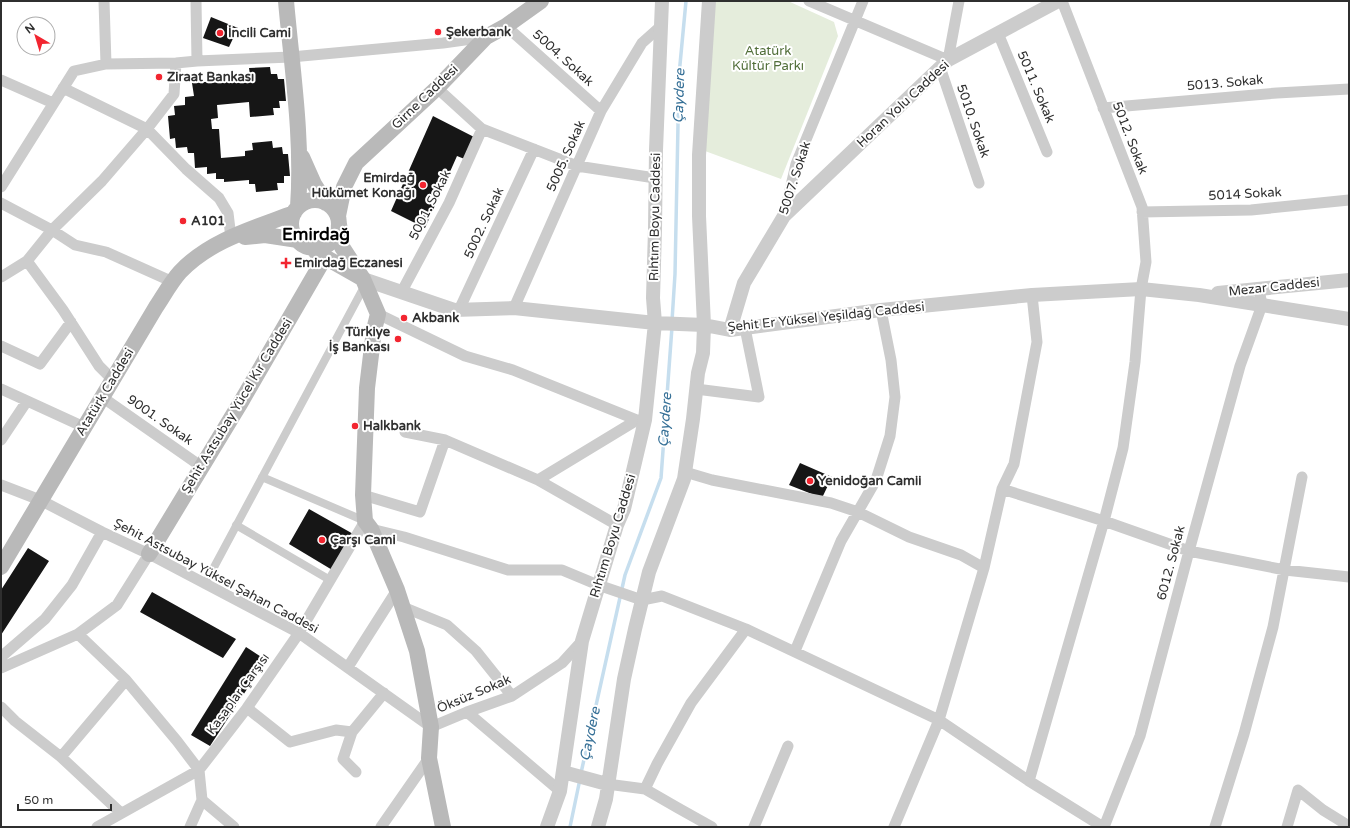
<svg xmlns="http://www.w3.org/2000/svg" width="1350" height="828" font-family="'Varela Round',sans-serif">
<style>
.green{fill:#e5eddc}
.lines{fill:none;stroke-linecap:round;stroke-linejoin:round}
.stream{stroke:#c6deee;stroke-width:3.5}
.building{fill:#161616}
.pedestrian{stroke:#ccc;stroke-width:8}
.minor{stroke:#ccc;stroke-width:11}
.tertiary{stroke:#ccc;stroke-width:14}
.secondary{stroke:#b9b9b9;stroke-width:16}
.poi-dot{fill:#f22530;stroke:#fff;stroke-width:1.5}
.labels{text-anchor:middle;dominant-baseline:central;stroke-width:4;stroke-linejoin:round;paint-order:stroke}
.poi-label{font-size:13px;font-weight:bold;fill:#2f2f2f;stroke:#fff;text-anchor:start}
.park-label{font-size:13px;fill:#516e39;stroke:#fff}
.street-label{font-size:13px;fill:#2f2f2f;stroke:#fff}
.water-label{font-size:14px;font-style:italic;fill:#367097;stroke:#fff}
.district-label{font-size:17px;font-weight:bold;fill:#000;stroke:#fff}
</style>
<rect width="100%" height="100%" fill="#fff"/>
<path class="green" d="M715,1H788L834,22L838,36L781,179L705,151Z"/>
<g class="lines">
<path class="stream" d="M672,321L675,274L679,75L686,1
M581,773L625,575L661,478L672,327
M570,827L580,779"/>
</g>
<path class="building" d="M211,17L238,28L229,47L203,38Z
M270,67L271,74H277L278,79H284L286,101H279L280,108H273L274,115L250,117L249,102L217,105L218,118L211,119L212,129H219L221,158L245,156V151L253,150L252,143L272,141L273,148L282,147L283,154H288L290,176H284V183H277L278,190L256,192L255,184H249V180L224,182V179H216V173L207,174V167L195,168L194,153H188L187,147L176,148L175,138L170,139L168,116L175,115L174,106L185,105V97L194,96L192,83L242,79V75H250L249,68Z
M433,116L476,138L467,160L457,156L425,228L391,211Z
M800,463L832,477L822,498L789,485Z
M309,509L355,535L334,571L289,544Z
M28,548L49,561L1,635V590Z
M152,592L236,639L223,658L140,612Z
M246,647L266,660L210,746L191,735Z"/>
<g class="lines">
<path class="pedestrian" d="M262,477L365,521
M236,525L330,580
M205,584L365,285"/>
<path class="minor" d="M104,1L106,64
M196,1L197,61
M809,1L948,60L959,1
M506,26L601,111
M998,33L1047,152
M940,67L979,183
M1,80L53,103
M63,88L147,129L186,169L219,198L228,213L231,238
M437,88L482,129L577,166L655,178
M1103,108L1277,93L1349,89
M1,187L74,71L106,64L176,63L197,61L291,57L443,43L486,37
M1,203L52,230L102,181L147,129L174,94L176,63
M1142,212L1251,210L1349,200
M784,216L796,164L863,1
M1,277L27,261
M401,293L449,203L482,129
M514,308L601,111L642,43L661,26
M459,310L534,149
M378,314L465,356L513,370L637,420H645
M1,346L40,364L71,322
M113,380L99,366L63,310L27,261L52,230L75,245L106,252L173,282
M1,389L84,427
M696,389L759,397L745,328
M102,397L202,467
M405,432L445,440L538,480L617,525
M1,440L27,401
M685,472L712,480L831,503L858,512L909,537L961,555L984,568
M538,480L637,420
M1,485L40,500L102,532L149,554L299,633L431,727L467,712L512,696L562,663L582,641
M1002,489L1104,521L1189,551L1285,570L1349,577
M363,495L420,512L445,440
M371,529L404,537L508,570H562L598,585L642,600L662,596L746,629L939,720L1029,781L1103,827
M403,607L447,625L476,651L512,696
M78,634L126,680L177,741L199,770L202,800L190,827
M795,651L841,541L876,480L890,436L895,397L891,360L881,310
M1,657L45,619L72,585L102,532
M348,667L397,590
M1,668L78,634L117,605L149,554
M1,707L15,721L61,757L121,813
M247,708L290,742L336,730L352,732L384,693
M467,712L560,791
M352,732L343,759L356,772
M61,757L126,680
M1029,781L1104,521L1123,448L1135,362L1141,289L1146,262L1142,207L1062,1
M607,784L645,789L678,808L712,827
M645,789L657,764L691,703L746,629
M202,800L234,827
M97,827L199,770L247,708L299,633L365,521
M381,827L429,758
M754,827L788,746
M894,827L939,720L984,568L1002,489L1014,464L1037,342L1032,295
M1104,827L1140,736L1189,551L1240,366L1262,305L1259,289
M1215,827L1244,734L1273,627L1302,477
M1287,827L1298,790L1323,810L1349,826"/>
<path class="tertiary" d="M363,279L454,310L514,308L655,323L704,325L730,330L881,310L1032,295L1141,289L1199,295L1349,319
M1218,293L1349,280
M730,330L744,283L784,216L948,60L1058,1
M563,772L607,784
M547,827L560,791L582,641L617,525L624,509L645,420L655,323L653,298L655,229L656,150L662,1
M598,827L606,799L624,679L635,629L649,572L684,479L693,419L698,373L703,353L704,325L699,216V155L709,1"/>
<path class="secondary" d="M286,1C292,69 303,138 298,207
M302,157L314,184L326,203
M291 224a24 24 0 1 1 48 0a24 24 0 1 1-48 0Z
M338,216L344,187L356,163L437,88L486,37L506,26L541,1
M339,224L342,247L363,279L378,314L374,330L367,388L363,495L365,521L371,529L397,590L417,651L431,727L429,758L443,827
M245,237L265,235L298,240
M316,252L360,277
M149,554L241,402L325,257
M1,567L156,307C164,295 171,282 180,272C210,240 255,228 294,213"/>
</g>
<g class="poi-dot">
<circle cx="438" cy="32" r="4"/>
<circle cx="220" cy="33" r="4"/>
<circle cx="159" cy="77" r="4"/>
<circle cx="423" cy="185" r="4"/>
<circle cx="183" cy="221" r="4"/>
<path d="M284 257h4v4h4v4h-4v4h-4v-4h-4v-4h4z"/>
<circle cx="404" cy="318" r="4"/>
<circle cx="398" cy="339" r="4"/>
<circle cx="355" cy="426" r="4"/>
<circle cx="810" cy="481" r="4"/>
<circle cx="322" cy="540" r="4"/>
</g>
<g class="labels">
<g class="poi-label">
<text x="446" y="32">Şekerbank</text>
<text x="228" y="33">İncili Cami</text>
<text x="167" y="77">Ziraat Bankası</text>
<text x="415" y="178" text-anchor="end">Emirdağ<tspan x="415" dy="15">Hükümet Konağı</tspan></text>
<text x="191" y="221">A101</text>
<text x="294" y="263">Emirdağ Eczanesi</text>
<text x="412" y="318">Akbank</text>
<text x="390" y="332" text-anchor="end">Türkiye<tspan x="390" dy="15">İş Bankası</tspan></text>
<text x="363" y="426">Halkbank</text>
<text x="818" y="481">Yenidoğan Camii</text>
<text x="330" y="540">Çarşı Cami</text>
</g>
<g class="park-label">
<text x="768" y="51">Atatürk<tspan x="768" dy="15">Kültür Parkı</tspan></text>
</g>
<g class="street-label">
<text transform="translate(563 58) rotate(42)">5004. Sokak</text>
<text transform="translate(1225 83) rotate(-5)">5013. Sokak</text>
<text transform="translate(1036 87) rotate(67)">5011. Sokak</text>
<text transform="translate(425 97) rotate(-44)">Girne Caddesi</text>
<text transform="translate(903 104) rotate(-43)">Horan Yolu Caddesi</text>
<text transform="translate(973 121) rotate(71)">5010. Sokak</text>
<text transform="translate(1130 138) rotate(69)">5012. Sokak</text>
<text transform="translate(566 156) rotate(-66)">5005. Sokak</text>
<text transform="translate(795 178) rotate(-72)">5007. Sokak</text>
<text transform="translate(1245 194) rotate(-3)">5014 Sokak</text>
<text transform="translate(430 205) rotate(-63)">5001. Sokak</text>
<text transform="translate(655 217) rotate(-89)">Rıhtım Boyu Caddesi</text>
<text transform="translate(484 223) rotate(-65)">5002. Sokak</text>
<text transform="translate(1274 287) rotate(-6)">Mezar Caddesi</text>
<text transform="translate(826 317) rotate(-6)">Şehit Er Yüksel Yeşildağ Caddesi</text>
<text transform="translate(105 392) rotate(-59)">Atatürk Caddesi</text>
<text transform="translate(237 406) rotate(-59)">Şehit Astsubay Yücel Kır Caddesi</text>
<text transform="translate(160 420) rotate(35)">9001. Sokak</text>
<text transform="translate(613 536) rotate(-73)">Rıhtım Boyu Caddesi</text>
<text transform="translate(1171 563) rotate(-75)">6012. Sokak</text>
<text transform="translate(216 576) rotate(28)">Şehit Astsubay Yüksel Şahan Caddesi</text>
<text transform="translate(238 694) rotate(-54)">Kasaplar Çarşısı</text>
<text transform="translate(474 694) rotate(-23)">Öksüz Sokak</text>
</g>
<g class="water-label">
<text transform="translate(679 96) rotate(-88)">Çaydere</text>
<text transform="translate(665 420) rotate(-86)">Çaydere</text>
<text transform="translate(590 734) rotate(-78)">Çaydere</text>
</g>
<g class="district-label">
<text x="316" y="234">Emirdağ</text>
</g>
</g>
<rect width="1350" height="828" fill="none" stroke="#2f2f2f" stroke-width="4"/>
<g transform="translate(36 36) rotate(322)"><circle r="19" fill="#ffffff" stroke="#acacac"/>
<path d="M0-3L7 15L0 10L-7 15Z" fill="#f22530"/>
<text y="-6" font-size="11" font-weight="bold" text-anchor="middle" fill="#2f2f2f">N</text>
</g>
<path d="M18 804v6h93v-6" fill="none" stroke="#2f2f2f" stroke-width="2"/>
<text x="24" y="804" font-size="12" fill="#2f2f2f" stroke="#ffffff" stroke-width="3" paint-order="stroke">50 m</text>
</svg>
